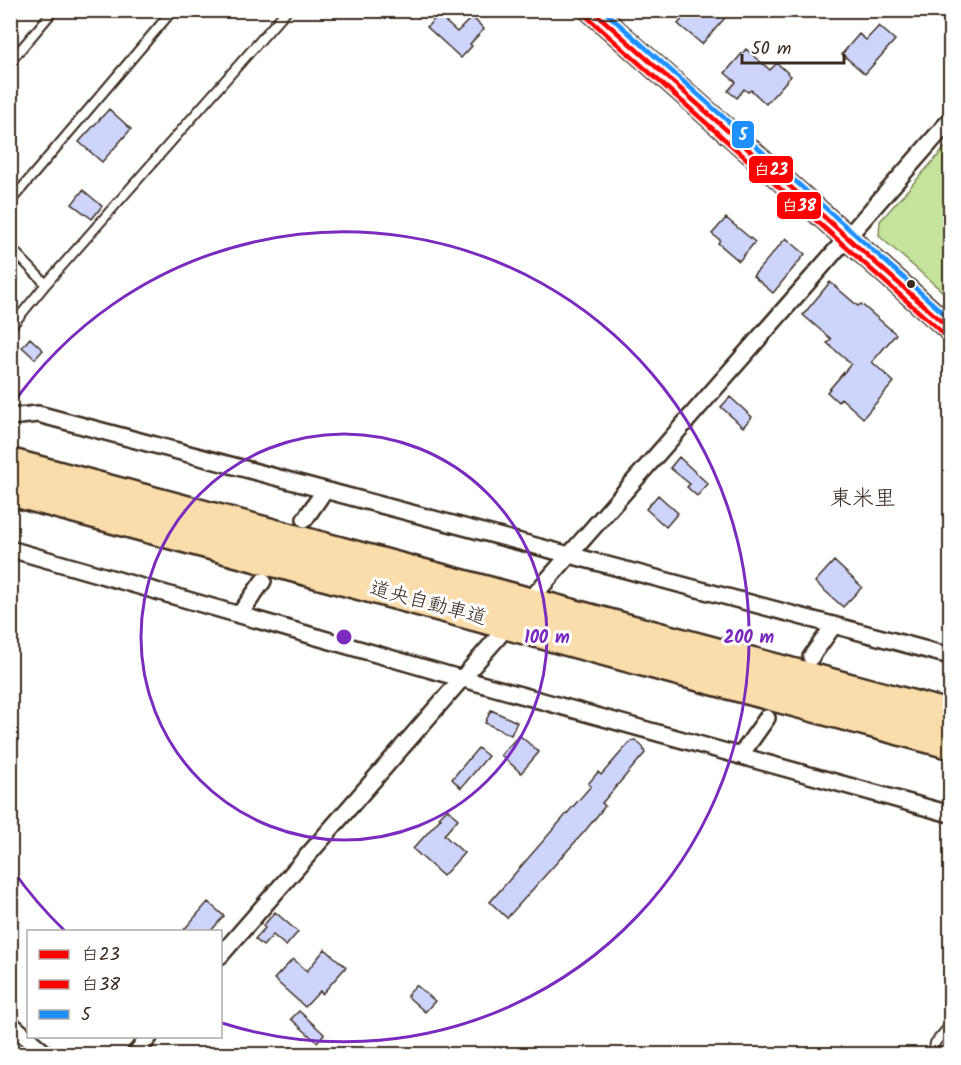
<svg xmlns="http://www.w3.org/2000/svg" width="961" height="1065" font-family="Kalam,'Klee One',sans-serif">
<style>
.green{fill:#c5e39a;stroke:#80865c;stroke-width:1.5}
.building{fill:#ced5fd;stroke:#3b2a1e;stroke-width:1.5}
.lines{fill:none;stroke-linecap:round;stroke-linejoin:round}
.service-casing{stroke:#3b2a1e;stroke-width:12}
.minor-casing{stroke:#3b2a1e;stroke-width:20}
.secondary-casing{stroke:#3b2a1e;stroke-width:27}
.motorway-casing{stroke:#3b2a1e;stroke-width:33}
.service{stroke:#fff;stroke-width:8}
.minor{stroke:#fff;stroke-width:15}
.secondary{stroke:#fff;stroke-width:22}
.motorway{stroke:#fbdcab;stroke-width:28}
.bus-1-casing{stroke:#fff;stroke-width:9}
.bus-2-casing{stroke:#fff;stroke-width:9}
.bus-3-casing{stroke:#fff;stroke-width:9}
.bus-1{stroke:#f00;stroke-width:4.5}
.bus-2{stroke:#f00;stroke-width:4.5}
.bus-3{stroke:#1e90ff;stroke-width:4.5}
.ring{fill:none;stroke:#7b2cbf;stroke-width:3}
.bus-dot{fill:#3b2a1e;stroke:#fff;stroke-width:2}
.labels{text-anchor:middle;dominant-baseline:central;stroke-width:6;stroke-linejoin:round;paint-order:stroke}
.street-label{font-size:20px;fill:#3b2a1e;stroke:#fff}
.quarter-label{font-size:22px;fill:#3b2a1e;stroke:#fff}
.centre{fill:#7b2cbf;stroke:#fff;stroke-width:3}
.ring-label{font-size:18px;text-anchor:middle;font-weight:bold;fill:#7b2cbf;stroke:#fff;stroke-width:6;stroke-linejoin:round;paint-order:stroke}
.line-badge{stroke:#fff;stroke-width:2}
.badge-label{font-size:16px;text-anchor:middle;font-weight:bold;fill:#fff}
</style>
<rect width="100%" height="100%" fill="#fff"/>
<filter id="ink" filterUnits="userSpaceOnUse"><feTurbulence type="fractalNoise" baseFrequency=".0167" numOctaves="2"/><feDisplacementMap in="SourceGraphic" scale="12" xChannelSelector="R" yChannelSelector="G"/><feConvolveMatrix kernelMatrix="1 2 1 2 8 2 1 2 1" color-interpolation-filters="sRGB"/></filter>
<g filter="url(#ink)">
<path class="green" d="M950,142V298L879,236L880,221Z"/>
<path class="building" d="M690,10H732L702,44L678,24Z
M438,15L457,32L472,17L484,29L470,44L472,46L461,58L427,27Z
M879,26L895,40L865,74L842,54L859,34L866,40Z
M746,49L770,70L777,63L791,76L766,104L751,90L748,92L744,89L737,98L728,91L736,82L725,73Z
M109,109L131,129L102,162L79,142Z
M83,190L102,206L92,219L72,204Z
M726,218L755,242L739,261L718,243L720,240L712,234Z
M786,238L805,254L773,293L753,276Z
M830,282L858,306L861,304L896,334L872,362L894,382L863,418L841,398L838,402L827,392L851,364L827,343L831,339L803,315Z
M30,338L43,350L35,359L22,347Z
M730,397L752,417L743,427L721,407Z
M679,457L708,484L697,496L687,487L690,484L670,468Z
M658,495L678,513L666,527L646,509Z
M834,561L862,587L843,607L815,582Z
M491,710L517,722L511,735L485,723Z
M519,735L539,752L521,773L501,755Z
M635,740L643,747L645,753L602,803L605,806L585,831L507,918L490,902L591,786L588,784L598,772L601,775L631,741Z
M478,748L488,756L461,788L452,779Z
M447,809L458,819L444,835L464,853L443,876L413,849L441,818L439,817Z
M208,902L224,916L210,932H182Z
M275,912L298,932L286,946L273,935L263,946L255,939L265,928L263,926Z
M325,949L346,967L322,994L320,991L305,1007L274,979L293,959L307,971Z
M416,985L435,1001L425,1012L407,996Z
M299,1011L324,1034L317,1042L291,1019Z"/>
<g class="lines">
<defs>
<path id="service" d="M10,62L54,10
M10,202L173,10
M10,247L46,284L10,328
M46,284L287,10
M933,1054L935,1043L950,1025"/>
<path id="minor" d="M10,417L38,414L950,656
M305,519L325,490
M10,549L463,679L950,814
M536,593L950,120
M239,615L263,581
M811,657L834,625
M740,756L767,718
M220,956L499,636
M10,1023L46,1054
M135,1054L150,1036"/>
<path id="secondary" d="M591,10L950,329"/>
<path id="motorway" d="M10,463L950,715
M10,491L950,744"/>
</defs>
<use href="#service" class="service-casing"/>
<use href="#minor" class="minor-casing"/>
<use href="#secondary" class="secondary-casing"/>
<use href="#motorway" class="motorway-casing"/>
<use href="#service" class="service"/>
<use href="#minor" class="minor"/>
<use href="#secondary" class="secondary"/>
<use href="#motorway" class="motorway"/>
<defs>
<path id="bus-1" d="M592,10L950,329"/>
<path id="bus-2" d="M586,16L945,335"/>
<path id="bus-3" d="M603,10L950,319"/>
</defs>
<use href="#bus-1" class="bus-1-casing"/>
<use href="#bus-2" class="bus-2-casing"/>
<use href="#bus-3" class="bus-3-casing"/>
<use href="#bus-1" class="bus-1"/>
<use href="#bus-2" class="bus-2"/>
<use href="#bus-3" class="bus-3"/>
</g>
</g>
<g class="ring">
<circle cx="344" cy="637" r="203"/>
<path d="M65 931A405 405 0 0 1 12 869M12 405A405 405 0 1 1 222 1023"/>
</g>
<circle class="bus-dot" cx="911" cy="284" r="5"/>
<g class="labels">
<g class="street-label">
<text transform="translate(428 604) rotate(15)">道央自動車道</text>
</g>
<g class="quarter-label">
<text x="863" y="499">東米里</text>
</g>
</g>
<circle cx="344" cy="637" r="9" class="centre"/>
<g class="ring-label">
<text x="547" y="643">100 m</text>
<text x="749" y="643">200 m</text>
</g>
<g class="line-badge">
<rect x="731" y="120" width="24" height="29" rx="6" fill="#1e90ff"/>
<rect x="748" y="155" width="46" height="29" rx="6" fill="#f00"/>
<rect x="776" y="191" width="46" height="29" rx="6" fill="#f00"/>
</g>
<g class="badge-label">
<text x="743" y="140">5</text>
<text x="771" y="175">白23</text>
<text x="799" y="211">白38</text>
</g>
<rect width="961" height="1065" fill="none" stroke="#fff" stroke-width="36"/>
<rect x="18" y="18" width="925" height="1029" fill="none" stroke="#3b2a1e" stroke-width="2" filter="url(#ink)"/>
<rect x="27" y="930" width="195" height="108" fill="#ffffff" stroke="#b1aaa5" stroke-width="1.5"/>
<rect x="39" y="950" width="30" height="9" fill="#ff0000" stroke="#b1aaa5" stroke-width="1.5"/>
<text x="81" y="960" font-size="18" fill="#3b2a1e">白23</text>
<rect x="39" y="980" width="30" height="9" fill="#ff0000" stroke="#b1aaa5" stroke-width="1.5"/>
<text x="81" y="990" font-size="18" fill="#3b2a1e">白38</text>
<rect x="39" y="1010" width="30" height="9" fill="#1e90ff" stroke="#b1aaa5" stroke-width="1.5"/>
<text x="81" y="1020" font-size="18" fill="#3b2a1e">5</text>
<path d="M742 54v9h102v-9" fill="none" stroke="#3b2a1e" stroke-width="3"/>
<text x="751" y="54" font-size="18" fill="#3b2a1e" stroke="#ffffff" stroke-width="4.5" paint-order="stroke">50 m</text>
</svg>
